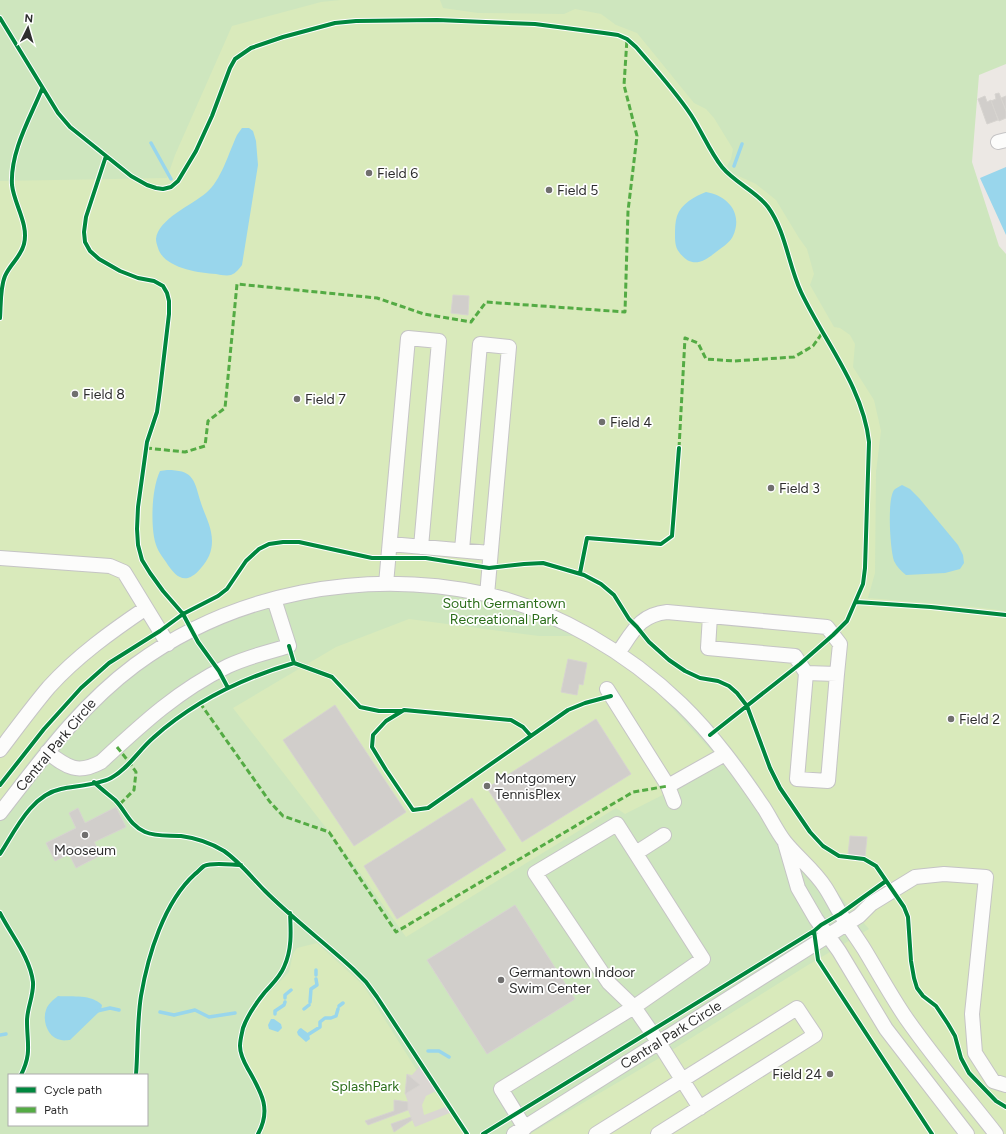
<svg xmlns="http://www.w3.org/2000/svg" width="1006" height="1134" font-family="Figtree,sans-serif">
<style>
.green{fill:#cee6be;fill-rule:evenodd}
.pitch{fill:#d9eabb}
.plaza{fill:#dad6d2}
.water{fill:#99d6ec}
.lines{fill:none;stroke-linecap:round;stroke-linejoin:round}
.stream{stroke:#99d6ec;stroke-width:3.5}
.building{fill:#d1cecb;stroke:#d7d4d0}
.minor-casing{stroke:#c5c4c5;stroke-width:16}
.minor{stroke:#fcfcfb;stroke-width:14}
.quiet{stroke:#54ab44;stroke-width:3;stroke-dasharray:6 3;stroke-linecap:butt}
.cycleway-casing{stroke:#fff;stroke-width:6}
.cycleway{stroke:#00873e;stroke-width:4}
.poi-dot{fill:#706f6e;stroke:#fff;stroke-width:1.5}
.labels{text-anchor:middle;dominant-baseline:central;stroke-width:3.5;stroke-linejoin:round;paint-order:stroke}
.poi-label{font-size:14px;fill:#2e2e2e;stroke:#fff;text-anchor:start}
.park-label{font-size:14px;fill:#2c6e1b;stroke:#fff}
.street-label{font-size:14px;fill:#2e2e2e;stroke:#fff}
</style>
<rect width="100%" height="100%" fill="#ece8e4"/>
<path class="green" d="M0,0H1006V64L979,75L972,162L999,246L1006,254V1134H0ZM9,1075H147V1125H9Z"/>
<path class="pitch" d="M341,0H440L443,8L478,13L564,14L575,9L601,14L616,25L637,33L694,103L706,109L714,118L733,149L731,159L727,166L732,173L756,184L776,200L799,238L807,249L814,274L810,285L834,327L840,328L850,335L855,344L853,367L874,400L881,431L876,472L875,573L868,598L975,607L1006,611V1134H530L656,1060L808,965L869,929C850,907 830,885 812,862C805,854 797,846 791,837C784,828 780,818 774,809C749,769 719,730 685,697C630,645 564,607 491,588C466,581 440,579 415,577C312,572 213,598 130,659C108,676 87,694 69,714C44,740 22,771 0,800V181L167,178L175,155L232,26L321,2Z
M409,619L539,636H578L649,683L724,764L625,814L616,808L406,937L351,860L233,708L336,647Z
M317,943L363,985L416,1069L450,1111L465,1134H264L263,1131L268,1114L265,1098L244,1053L243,1041L252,1013L263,999L289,972L293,954L297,948Z"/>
<path class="plaza" d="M421,1065L438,1090L426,1096L422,1105L424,1115L448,1106L452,1112L415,1127L408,1110V1102L405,1094L419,1085L407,1074L412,1075Z"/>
<path class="water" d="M242,128H249L253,131L256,141L258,165L242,265C239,269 236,273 231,275C227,276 220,275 216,274C198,273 164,268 158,248C157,245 156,242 156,239C158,219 192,205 206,193C221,181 229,152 237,135Z
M1006,167V235L980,178Z
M706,192C729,196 743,214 733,236C731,241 724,246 720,249C706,260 693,271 679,252C675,247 675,240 675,235C675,229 675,222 677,216C681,204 695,196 706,192Z
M167,470C192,470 194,478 200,500C204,514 212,526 212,541C212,552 208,560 201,568C186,586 176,578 166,562C160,554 156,548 154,537C151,519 152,488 160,471Z
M902,485L910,489L919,498L958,545L963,555L964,563L960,569L945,573L906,575C901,571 897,567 894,561C890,549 887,500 894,490C896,488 900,486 902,485Z
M58,996C73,997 91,994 102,1005L101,1010L70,1040C68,1040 64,1041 61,1040C48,1038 42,1021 46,1010C48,1004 53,1000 58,996Z
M271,1019H274L281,1024L282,1028L278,1032L269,1029L268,1025Z
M301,1028L309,1034L310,1039L306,1042L298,1035L297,1032L299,1029Z"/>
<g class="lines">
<path class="stream" d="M151,143L171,179
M734,166L742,144
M316,975V970
M285,998V995L291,990
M310,1002L311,989L317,985L316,979
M339,1006L343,1003
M304,1009L309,1005
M97,1011L110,1008L119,1010
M160,1012L174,1015L195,1010L209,1017L235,1013
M275,1014V1011L284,1005L285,1002
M309,1034L320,1027V1022L325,1018H331L336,1016L338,1009
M0,1035L6,1034
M428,1051H439L449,1057"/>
</g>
<path class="building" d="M999,93L1006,111V118L999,121L991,101L996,99L995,94Z
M985,96L987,102L991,100L998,120L987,124L978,99Z
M1006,96V111L1001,98Z
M453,295L469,296L468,315L451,313Z
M568,659L587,663L583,685L579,684L577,695L561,692Z
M335,705L406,812L354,846L283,740Z
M596,719L631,774L522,842L487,788Z
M472,798L506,850L397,919L364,866Z
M116,807L126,827L94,842L101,855L76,868L69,854L55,861L46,843L76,828L69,813L78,808L85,823Z
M850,836L867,837L865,857L848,855Z
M515,905L575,999L487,1054L427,960Z
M407,1074L420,1085L405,1094Z
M394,1100L408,1102V1110L368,1125L365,1121L394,1111Z
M411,1117L412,1120L394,1132L391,1124Z"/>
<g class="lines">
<defs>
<path id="minor" d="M998,142L1006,140
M390,544L490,553
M462,550L480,344L509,347L487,595
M0,558L110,566L124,572L168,644
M386,584L408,338L439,341L421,547
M618,653C633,632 639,615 667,612L827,627L840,644L837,674L806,673L795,656L708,648L710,616
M806,673L797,779L828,781L837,674
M607,689L668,786L725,754
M0,750C16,729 32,707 49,687C77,656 112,631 146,608
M47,752C67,767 77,775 101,762C142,724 177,691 228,666C247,657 268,652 289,646L274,599
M668,786L674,802
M0,813C42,759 80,706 135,665C234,592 365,568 485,594C556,610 628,653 681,704C713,735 739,771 764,808C771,819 777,832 785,842C798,858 814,870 825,887C831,896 836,907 842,916C849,927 857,938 864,949C878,972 891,996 906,1018C934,1058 966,1096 996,1134
M785,843L798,888L816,919L839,951L886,1029L967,1134
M636,853L664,835
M525,1128L501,1089L634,1007L703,959L617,824L535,873L609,983L634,1007L659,1043L700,1108
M514,1134L859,916L871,904L915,877L944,874L986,877L972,1014L975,1053L993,1081L1006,1085
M596,1134L797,1008L815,1035L658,1134"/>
</defs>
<use href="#minor" class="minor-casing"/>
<use href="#minor" class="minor"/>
<path class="quiet" d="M146,448L185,452L205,446L208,421L225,408L237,284L377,298L424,314L471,322L486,302L625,312L628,211L637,136L624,85L627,39
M679,448L685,338L698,343L706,359L734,361L794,357L813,346L823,332
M200,703L270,802L283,816L329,832L396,932L633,792L668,786
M117,747L129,762L136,772L134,790L119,805"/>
<defs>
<path id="cycleway" d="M0,18L58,113L70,127L131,176L147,185L156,188L163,189L171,187L178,181L196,151L212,116L230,68L235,59L251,48L283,37L335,23L356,21L437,20L535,24L604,33L618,35L627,39L636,47C655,69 675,91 691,115C702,132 710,152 722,167C735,183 756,191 768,207C786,232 788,264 801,292C824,341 863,387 869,442L865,568L863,584L847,621L833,635L800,664L710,735
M106,156L86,217L84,232L85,242L90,251L99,259L120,271L138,278L154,281L163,286L167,293L169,301V314L160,390L157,412L147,442L138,507L137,529L138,545L142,560L150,573L163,591L183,614L198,642L219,671L228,688
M0,318C1,305 0,288 5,276C10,264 21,257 24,244C29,224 14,204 12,185C10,152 30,118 42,89
M580,573L587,538L661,544L672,536L679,448
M856,602L931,607L1006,615
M294,663L332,677L360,707L379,711H402
M531,736L523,727L511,720L404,710L386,721L373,735L372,747L386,770L413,810L428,808L568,710L585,703L611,696
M94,782C101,789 108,794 115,800C126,811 129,825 145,832C156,837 170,835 181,836C196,838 211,843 224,851C240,862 252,878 265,891C293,919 325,943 353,969L366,982L377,997L467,1134
M0,785L44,729L81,688L109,663L160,631L183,614L218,596L227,589L246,561L259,549L269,544L283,542H299L372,558H426L489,568L524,564L543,563L584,575L601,584L614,595L629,619L637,627L649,642L669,660L685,671L700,678L718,681L729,686L737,693L747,706L770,768L780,788L810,832L823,846L839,856L864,859L876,866L904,907L908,917L911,961L914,978L917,988L923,996L936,1006L948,1024L955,1036L961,1058L969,1073L996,1101L1006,1107
M0,854C15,831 31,795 61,789C75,786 98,785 111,778C128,769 139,750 153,738C193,702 243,678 294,663L289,646
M0,913C11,935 30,957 33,982C34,995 27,1008 27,1021C27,1044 32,1053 21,1075
M814,931L818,960L932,1134
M136,1075C138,1049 137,1021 141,996C148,955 164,902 195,874C198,872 201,868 204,866C212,862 232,865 241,865
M258,1134C272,1109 261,1092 248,1069C244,1062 240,1054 240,1046C240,1040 242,1033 243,1028C248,1014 256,1003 265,992C272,984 280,977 284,967C292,950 291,932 290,913
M483,1134L814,931L821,925L840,914L886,881"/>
</defs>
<use href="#cycleway" class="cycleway-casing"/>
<use href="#cycleway" class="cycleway"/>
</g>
<g class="poi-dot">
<circle cx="369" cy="173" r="4"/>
<circle cx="549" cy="190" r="4"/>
<circle cx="75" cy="394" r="4"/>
<circle cx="297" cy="399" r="4"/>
<circle cx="602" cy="422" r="4"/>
<circle cx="771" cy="488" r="4"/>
<circle cx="951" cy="719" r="4"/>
<circle cx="487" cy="786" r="4"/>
<circle cx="85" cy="835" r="4"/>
<circle cx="501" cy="980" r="4"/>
<circle cx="830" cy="1074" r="4"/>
</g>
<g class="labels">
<g class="poi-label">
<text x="377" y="173">Field 6</text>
<text x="557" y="190">Field 5</text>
<text x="83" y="394">Field 8</text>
<text x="305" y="399">Field 7</text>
<text x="610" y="422">Field 4</text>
<text x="779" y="488">Field 3</text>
<text x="959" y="719">Field 2</text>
<text x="495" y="778">Montgomery<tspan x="495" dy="16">TennisPlex</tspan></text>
<text x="85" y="850" text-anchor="middle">Mooseum</text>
<text x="509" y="972">Germantown Indoor<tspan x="509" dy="16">Swim Center</tspan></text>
<text x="822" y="1074" text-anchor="end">Field 24</text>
</g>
<g class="park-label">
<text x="504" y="603">South Germantown<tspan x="504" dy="16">Recreational Park</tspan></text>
<text x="365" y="1086">SplashPark</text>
</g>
<g class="street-label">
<text transform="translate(56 745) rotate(-50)">Central Park Circle</text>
<text transform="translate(671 1035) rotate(-32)">Central Park Circle</text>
</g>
</g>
<rect x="8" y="1074" width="140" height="52" fill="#ffffff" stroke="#ababab"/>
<rect x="16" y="1087" width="20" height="6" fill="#00873e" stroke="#ababab"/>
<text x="44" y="1094" font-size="12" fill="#2e2e2e">Cycle path</text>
<rect x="16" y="1107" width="20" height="6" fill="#54ab44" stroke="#ababab"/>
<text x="44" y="1114" font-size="12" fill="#2e2e2e">Path</text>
<g transform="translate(28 28) rotate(5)" stroke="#ffffff" stroke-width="3" paint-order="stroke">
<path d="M0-3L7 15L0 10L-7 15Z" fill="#2e2e2e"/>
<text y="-6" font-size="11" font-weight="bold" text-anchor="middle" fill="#2e2e2e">N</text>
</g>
</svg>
